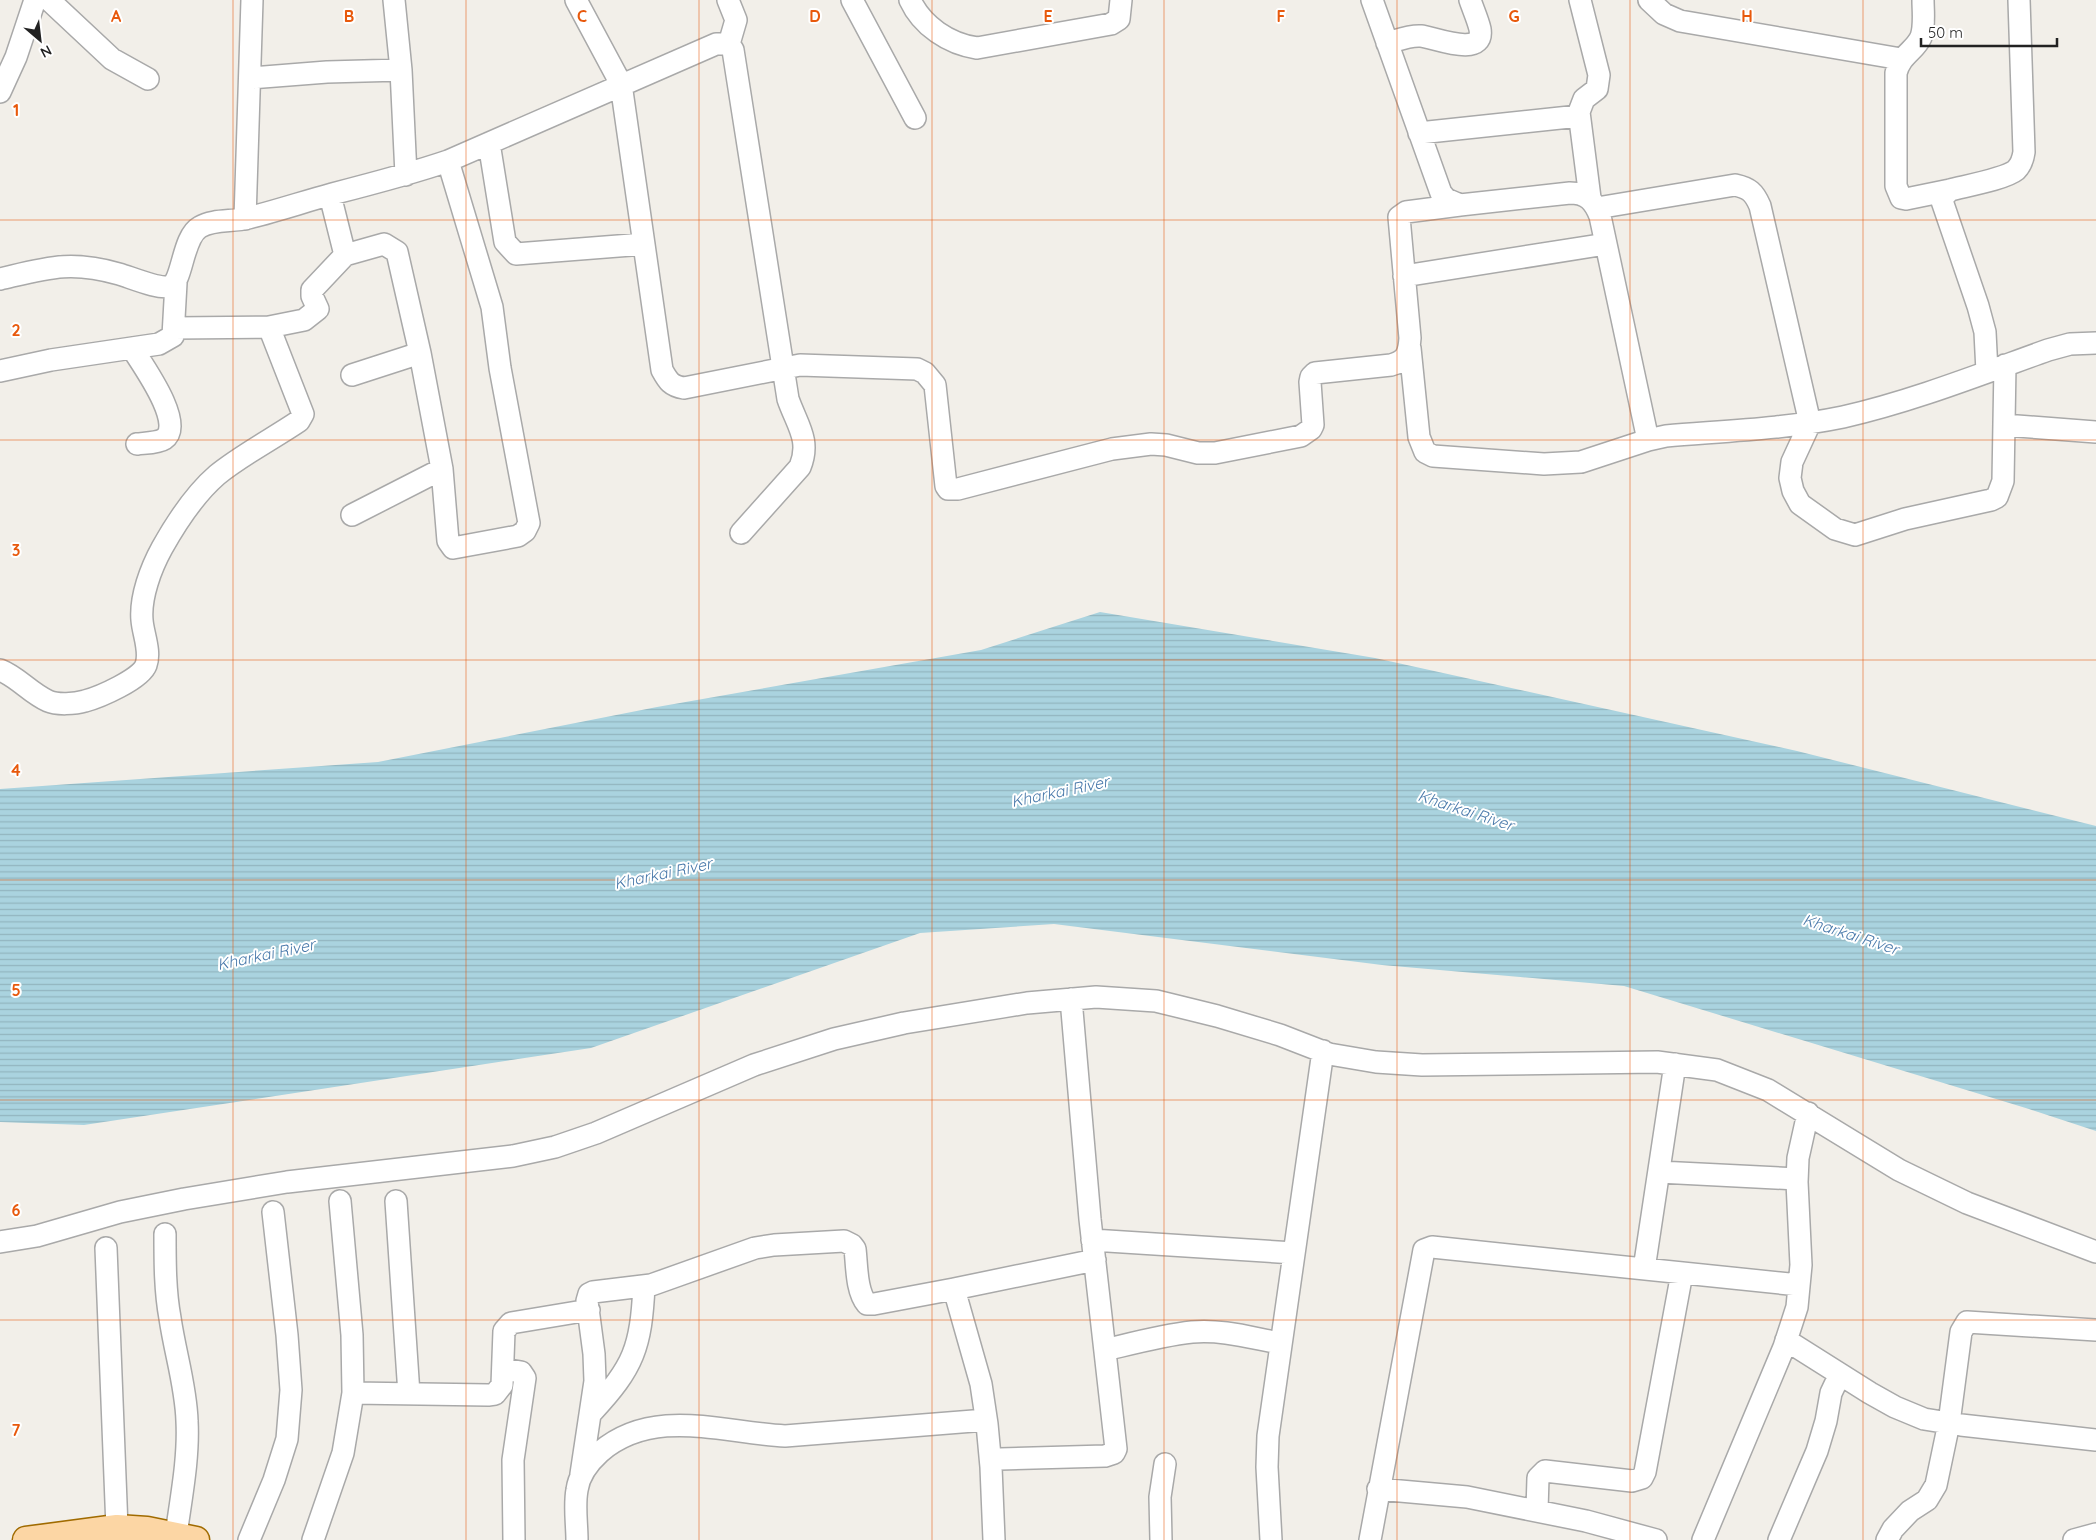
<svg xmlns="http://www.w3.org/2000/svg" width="2096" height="1540" font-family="Quicksand,sans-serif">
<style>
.water{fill:url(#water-rules)}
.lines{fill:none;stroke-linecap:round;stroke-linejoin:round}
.minor-casing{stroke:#a9a9a9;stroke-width:24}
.major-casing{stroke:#a06b00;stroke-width:29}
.minor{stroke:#fff;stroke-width:21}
.major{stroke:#fcd6a4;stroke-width:26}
.grid{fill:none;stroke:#e8590c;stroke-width:1;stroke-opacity:0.55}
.labels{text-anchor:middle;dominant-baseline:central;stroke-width:4;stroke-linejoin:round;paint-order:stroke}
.water-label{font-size:16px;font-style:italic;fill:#4a7aab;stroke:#fff}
.grid-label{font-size:16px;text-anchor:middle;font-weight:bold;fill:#e8590c;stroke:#fff;stroke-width:4;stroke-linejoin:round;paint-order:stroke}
</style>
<defs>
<pattern id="water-rules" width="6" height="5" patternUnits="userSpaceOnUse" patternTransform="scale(1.25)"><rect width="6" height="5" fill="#aad3df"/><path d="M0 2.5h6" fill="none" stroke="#92b5bf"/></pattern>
</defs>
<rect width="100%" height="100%" fill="#f2efe9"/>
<path class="water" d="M1100,612L1375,658L1797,751L2096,826V1131L2029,1109L1624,986L1382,965L1054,924L920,933L591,1048L84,1125L0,1122V789L378,762L657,707L981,650Z"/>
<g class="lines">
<defs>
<path id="minor" d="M49,0L112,59L148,79
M394,0L401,70L406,175
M576,0L621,84L662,370C668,381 671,386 684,388L800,365L917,369L925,373L935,385L946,486L948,489H958L1112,449L1151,444L1166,445L1198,453H1215L1301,436L1311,429L1313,425L1310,382L1311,377L1315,373L1391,365C1406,361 1409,354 1410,338L1399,217L1406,212L1460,205
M728,0L736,20L729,44
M852,0L915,118
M910,0C922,26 949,44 977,48L1111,24L1119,19L1121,0
M1372,0L1441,193L1446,199L1460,205L1570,193C1587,193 1594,201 1600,216L1648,440
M1580,0L1599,75L1597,89L1584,99L1579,112L1590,198
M1649,0L1664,14L1680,21L1901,59
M1923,0C1923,11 1925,26 1921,37C1915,51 1901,54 1896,73V186L1901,198L1906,199L1950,190
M1387,43C1398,40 1410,35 1421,36C1433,37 1485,59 1480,29C1478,20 1473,9 1470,0
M250,78L327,72L401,70
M0,92L16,57L35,0
M1419,133L1579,116
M489,143L505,242L516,254L644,244
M1597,208L1735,185C1749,188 1754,192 1760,206L1810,423L1792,462L1790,478L1793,491L1800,504L1835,529L1855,535L1905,519L1991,500L1997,497L2003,481L2005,365
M245,219L252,0
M345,255L384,244L397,252L420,353L442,469L448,541L453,548L518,536L525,531L529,523L500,368L492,307L448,161
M1404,276L1606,244
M0,279C47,268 70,260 119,274C130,277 160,290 170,286C183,282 182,237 200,227C213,219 233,222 248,218C276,211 303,202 332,194C371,184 410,174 448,161L716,44H729L733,50L788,399C797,425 811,440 800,467L741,533
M174,328L269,327L304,320L318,309L312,296V290L345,255L330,195
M132,348C141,363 186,424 164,439C158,443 144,443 137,444
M1410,348L1419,437L1425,452L1433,456L1544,464L1581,462L1648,440L1666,436C1725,431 1785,429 1843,417C1913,401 1981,374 2048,350L2070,344L2096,343
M0,371L51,360L159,344L173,336L176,283
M1987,372L1985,332L1978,306L1942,201L1945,195L1950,190C1965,186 2005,179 2016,170C2021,165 2023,159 2024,152L2019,0
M352,375L420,353
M2004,425L2096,432
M352,515L442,469
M0,670C18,677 30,693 48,701C57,705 75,704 85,701C100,697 141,679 146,665C151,651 143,634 142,620C140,597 151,568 162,548C176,523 195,494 217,475C240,456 274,438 299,421L303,414L269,327
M1659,1172L1797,1179
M396,1201L409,1394
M165,1234C165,1262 165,1291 170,1318C175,1353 186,1386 187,1421C189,1458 181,1498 176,1535
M1092,1240L1294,1253
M0,1242L37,1236L120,1212L184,1199L287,1182L513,1156L555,1147L596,1133L754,1065L834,1039L904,1023L1027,1003L1096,997L1156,1001L1217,1016L1280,1035L1329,1054L1376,1062L1422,1065L1657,1062L1717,1070L1768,1090L1899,1170L1967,1203L2096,1252
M106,1248L117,1528
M1644,1269L1675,1064
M1786,1340L1870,1393L1895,1407L1924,1419L1961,1425L2096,1440
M1105,1350C1134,1343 1163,1335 1192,1332C1221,1329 1252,1338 1280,1343
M503,1369L521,1372L525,1378L513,1460L514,1540
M353,1393L488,1395L495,1394L502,1385L504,1331L511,1323L589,1310
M592,1412C634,1367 641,1347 644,1286
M991,1467L987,1424L981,1384L954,1289L1095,1260
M581,1474L595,1381L594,1354L587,1301L589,1294L593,1292L651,1285L755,1248L774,1245L844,1241L852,1245L855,1249C857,1265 856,1291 867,1304H874L954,1289
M1378,1489L1467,1497L1586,1521L1656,1540
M1537,1510L1538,1478L1545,1471L1632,1481L1642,1478L1645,1472L1682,1273
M249,1540L274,1480L287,1439L291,1390L287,1335L273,1212
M313,1540L343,1453L353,1393L352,1335L340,1201
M577,1540C577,1524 574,1506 577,1490C579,1475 589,1462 600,1452C654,1406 723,1433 785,1436L986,1420
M994,1540L991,1467L995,1461L1000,1459L1105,1456L1114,1453L1116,1449L1090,1219L1071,999
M1161,1540L1160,1497L1165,1464
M1271,1540L1267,1467L1268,1436L1323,1051
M1370,1540L1424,1250L1432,1247L1799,1285
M1703,1540L1784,1347L1797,1307L1801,1265L1797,1182L1798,1158L1808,1113
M1779,1540L1817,1451L1826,1421L1831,1393L1840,1374
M1887,1540L1893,1529L1910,1511L1927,1500L1936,1485L1949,1423L1961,1332L1967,1322L2096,1330
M2074,1540L2096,1534"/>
<path id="major" d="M26,1540L117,1528L147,1530L196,1540"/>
</defs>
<use href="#minor" class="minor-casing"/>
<use href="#major" class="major-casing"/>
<use href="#minor" class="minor"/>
<use href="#major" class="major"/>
</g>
<path class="grid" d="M233,0V1540M466,0V1540M699,0V1540M932,0V1540M1164,0V1540M1397,0V1540M1630,0V1540M1863,0V1540M0,220H2096M0,440H2096M0,660H2096M0,880H2096M0,1100H2096M0,1320H2096"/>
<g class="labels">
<g class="water-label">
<text transform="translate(1060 791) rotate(-12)">Kharkai River</text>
<text transform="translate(1466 810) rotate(18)">Kharkai River</text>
<text transform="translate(663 873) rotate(-12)">Kharkai River</text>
<text transform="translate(1851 934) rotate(18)">Kharkai River</text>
<text transform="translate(266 954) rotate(-12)">Kharkai River</text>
</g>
</g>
<g class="grid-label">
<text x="116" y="22">A</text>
<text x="349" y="22">B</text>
<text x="582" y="22">C</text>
<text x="815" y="22">D</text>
<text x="1048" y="22">E</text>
<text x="1281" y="22">F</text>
<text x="1514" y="22">G</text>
<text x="1747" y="22">H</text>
<text x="16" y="116">1</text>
<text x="16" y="336">2</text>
<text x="16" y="556">3</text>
<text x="16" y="776">4</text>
<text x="16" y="996">5</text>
<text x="16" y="1216">6</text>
<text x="16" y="1436">7</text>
</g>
<g transform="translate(40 40) rotate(152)" stroke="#ffffff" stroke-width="4" paint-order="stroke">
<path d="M0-4L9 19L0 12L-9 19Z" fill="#222222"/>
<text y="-8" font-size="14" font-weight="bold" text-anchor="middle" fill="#222222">N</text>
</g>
<path d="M1921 38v8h136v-8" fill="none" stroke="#222222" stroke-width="2.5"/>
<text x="1928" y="38" font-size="15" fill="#222222" stroke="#ffffff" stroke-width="4" paint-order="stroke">50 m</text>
</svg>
